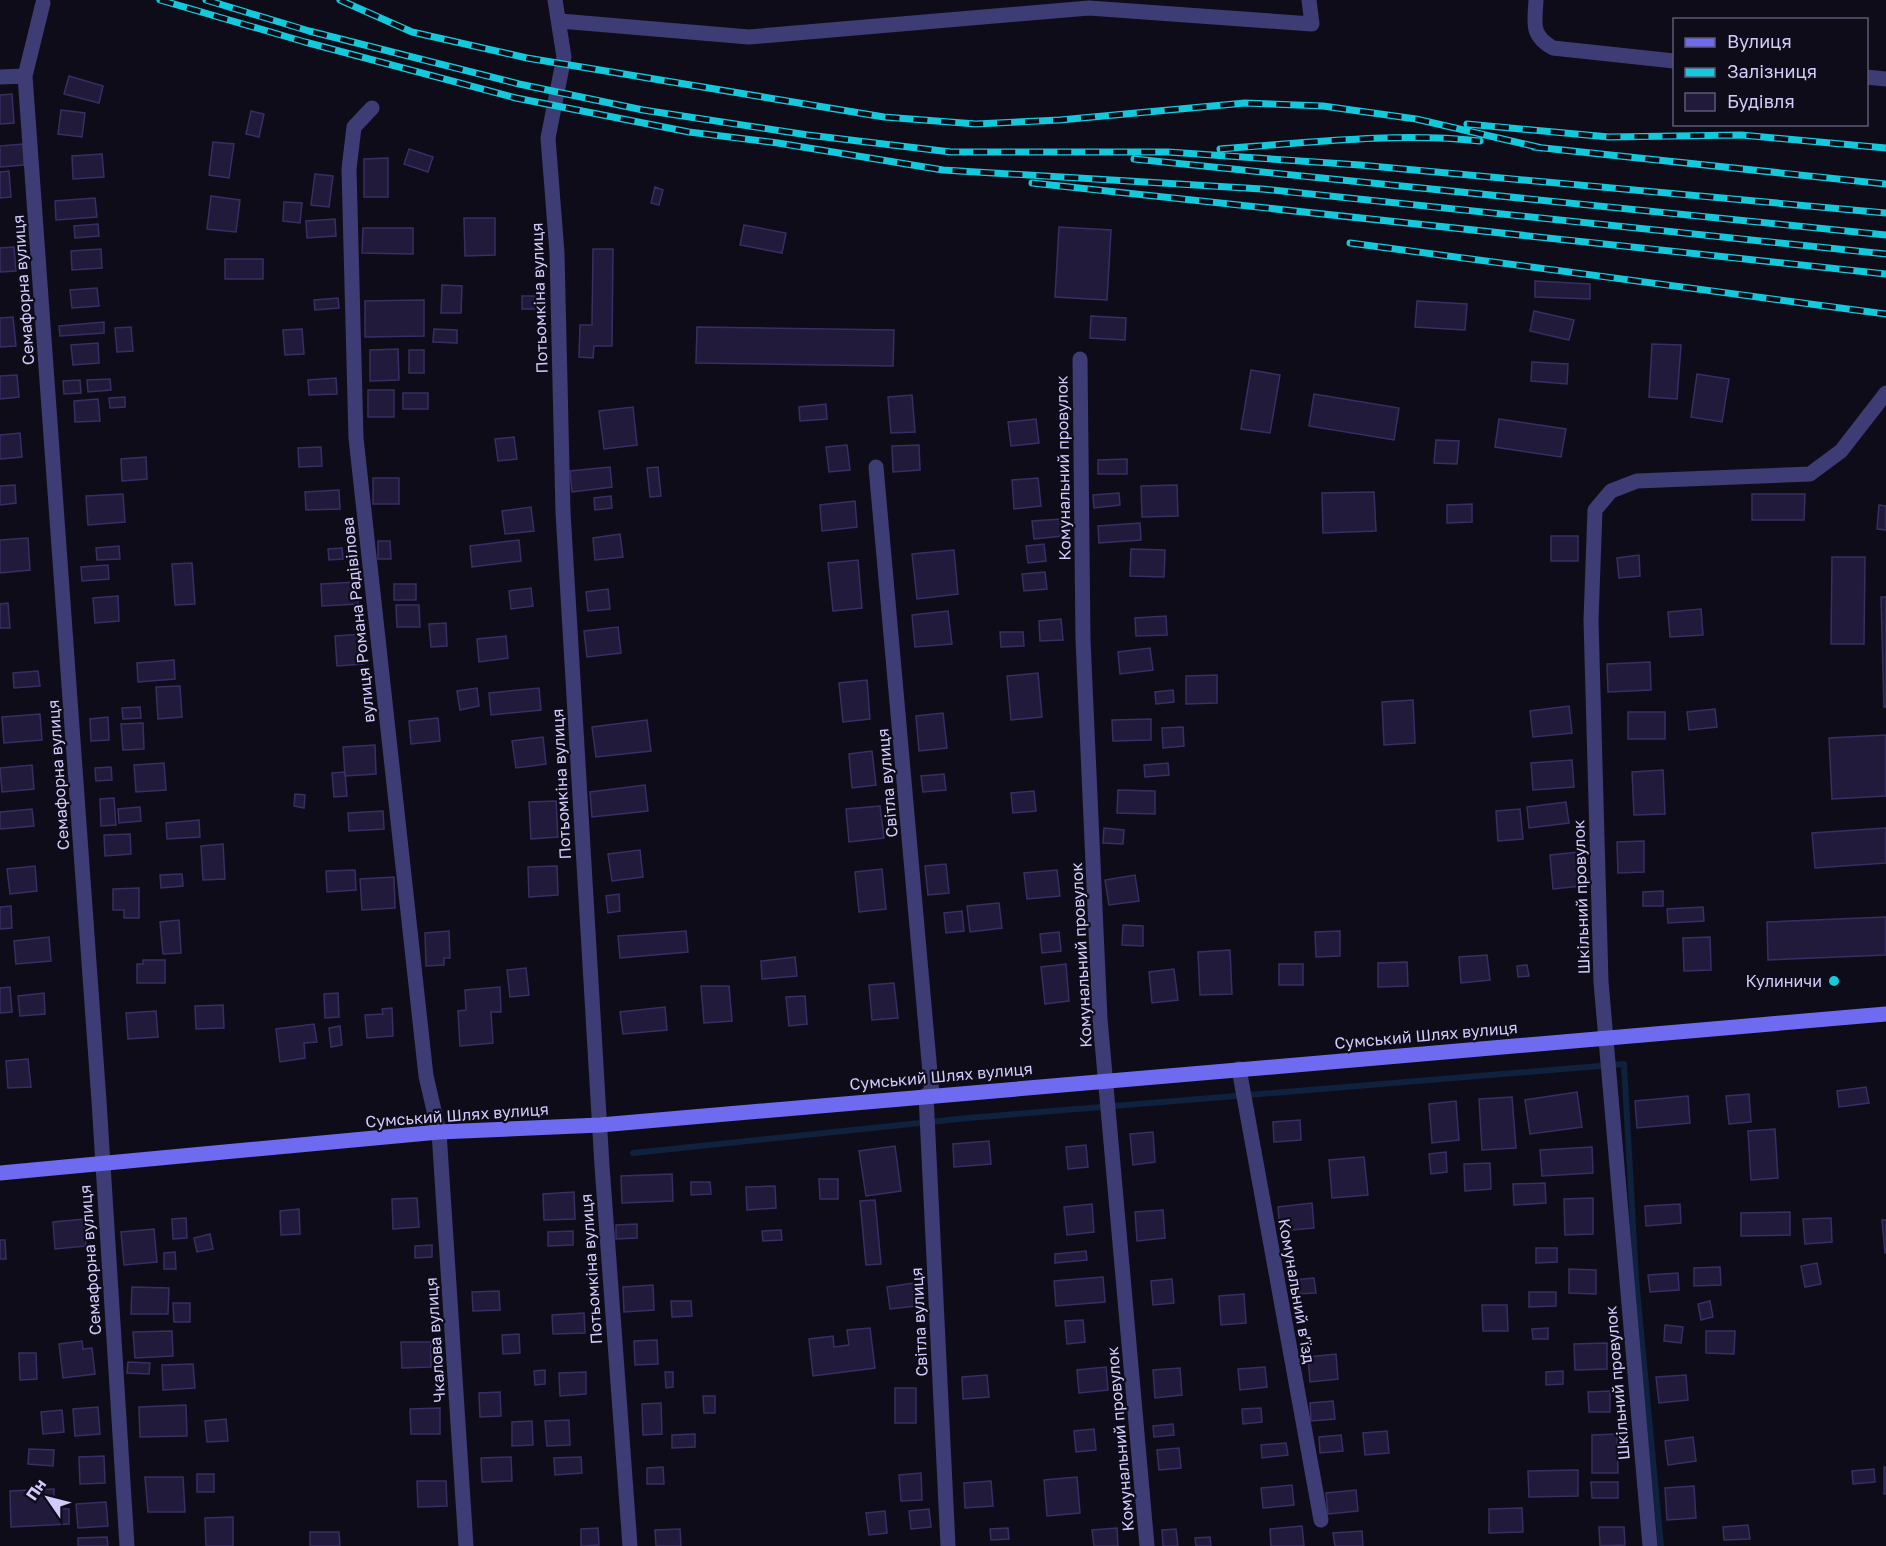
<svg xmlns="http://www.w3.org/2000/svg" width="1886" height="1546" font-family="'Golos Text',sans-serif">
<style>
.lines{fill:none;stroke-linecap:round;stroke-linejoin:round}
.stream{stroke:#0f213c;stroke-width:6}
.building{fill:#211a3a;stroke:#392e63;stroke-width:1.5}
.minor{stroke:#3e3c75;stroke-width:15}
.secondary{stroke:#6e6bf1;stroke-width:15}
.rail-casing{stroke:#14c9dc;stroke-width:7}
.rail{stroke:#0f0c1a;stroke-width:4.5;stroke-dasharray:14;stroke-linecap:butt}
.poi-dot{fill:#14c9dc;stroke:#0f0c1a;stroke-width:2}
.labels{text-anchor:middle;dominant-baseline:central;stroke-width:4.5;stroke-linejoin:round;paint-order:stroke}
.street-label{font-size:16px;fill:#d0cbfa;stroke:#0f0c1a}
.poi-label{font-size:16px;fill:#d0cbfa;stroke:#0f0c1a;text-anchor:end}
</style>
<rect width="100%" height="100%" fill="#0f0c1a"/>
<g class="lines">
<path class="stream" d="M633,1153L968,1118L1624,1064L1636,1279L1661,1546"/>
</g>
<path class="building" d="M69,76L103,86L99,103L64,94Z
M12,94L14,123L0,124V95Z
M61,110L85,113L82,137L58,134Z
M251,111L264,114L259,137L246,134Z
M213,142L234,144L229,178L209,175Z
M23,144L24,165L0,167V146Z
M409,149L433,157L428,172L404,164Z
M102,154L104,177L73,179L72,156Z
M388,158V197H364V159Z
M9,171L11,197L0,198V172Z
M315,174L333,176L329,207L311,205Z
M655,187L663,190L659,205L651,203Z
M211,196L240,200L236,232L207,229Z
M95,198L97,217L56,220L55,201Z
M284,202L302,203L300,223L283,221Z
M464,218H495V255L465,256Z
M335,219L336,236L307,238L306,221Z
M98,224L99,236L75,238L74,226Z
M744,225L786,233L782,253L740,245Z
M1059,227L1111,230L1107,300L1055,297Z
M363,228H413V254L362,253Z
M14,247L16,271L0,272V248Z
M101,249L102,268L72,270L71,251Z
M593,249H613L612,346H594L593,358L579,357L580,325H592Z
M225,259H263V279H225Z
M1535,281L1590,284V299L1535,297Z
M442,285L462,286L461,313H441Z
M97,288L99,306L72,308L70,290Z
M522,296H544V309H522Z
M338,298L339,308L315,310L314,300Z
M424,300V336L365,337V301Z
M1417,301L1467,304L1465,330L1415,327Z
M1534,311L1574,320L1569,340L1530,331Z
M1091,316L1126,318L1125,340L1090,338Z
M13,317L16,346L0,347V318Z
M104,322V333L60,336L59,326Z
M131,327L133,351L117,352L115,328Z
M697,327L894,330L893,366L696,363Z
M302,329L304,354L285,355L283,330Z
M434,329L457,330V343L433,342Z
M98,343L99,363L73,365L71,345Z
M1652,344L1681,345L1677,399L1649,397Z
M398,349L399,380L370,381V350Z
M409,350H424V373H409Z
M1532,362L1568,364L1567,384L1531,381Z
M1251,370L1280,375L1270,433L1241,429Z
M1697,374L1729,379L1722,422L1691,417Z
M17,375L19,397L0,399V376Z
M336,378L337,394L309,395L308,380Z
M110,379L111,390L88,392L87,380Z
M80,380L81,393L64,394L63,381Z
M368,390H394V417H368Z
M403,393H428V409H403Z
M1314,394L1399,408L1394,440L1309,426Z
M912,395L915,432L891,433L888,397Z
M125,397V407L110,408L109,398Z
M98,399L100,421L75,422L74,401Z
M826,404L827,419L800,421L799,407Z
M633,407L637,445L604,449L599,411Z
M1036,419L1039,443L1011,446L1008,422Z
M1499,419L1566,429L1561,457L1495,447Z
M20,433L22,457L0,459V435Z
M514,437L517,459L498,461L495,439Z
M1436,440L1459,441L1457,464L1434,463Z
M847,445L850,470L829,472L826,447Z
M919,445L920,470L893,472L892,446Z
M321,447L322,466L299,467L298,448Z
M146,457L147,479L122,481L121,459Z
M1127,459V474H1098V460Z
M610,467L612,487L572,492L570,471Z
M658,467L661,496L650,497L647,468Z
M373,478H399V504H373Z
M1038,478L1041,506L1014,509L1012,480Z
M15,485L16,503L0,505V486Z
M1177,485L1178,516L1142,517L1141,486Z
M339,490L340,509L306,510L305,492Z
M1374,492L1376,531L1323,533L1322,493Z
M1119,493L1120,505L1094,508L1093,495Z
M123,494L125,522L88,525L86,496Z
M1752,494H1805L1804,520H1752Z
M611,496L612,508L595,510L594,498Z
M855,501L857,527L822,531L820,505Z
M1472,504V522L1447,523V505Z
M1879,505L1886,506V530L1877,529Z
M531,507L534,531L505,534L502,511Z
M1061,519L1063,536L1034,539L1032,521Z
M1140,523L1141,540L1099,543L1098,526Z
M620,534L623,557L595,560L593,538Z
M1551,536H1578V561H1551Z
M28,538L30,570L0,573V540Z
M519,540L521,561L472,567L470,546Z
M378,541H390L391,559H378Z
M1044,544L1046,561L1028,563L1026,546Z
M119,546L120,559L97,560L96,548Z
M342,548L343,559L329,560L328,549Z
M1131,549L1165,550L1164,577L1130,576Z
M954,550L958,594L917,599L912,554Z
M1639,555L1640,576L1619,578L1617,558Z
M1832,557H1865L1864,644H1831Z
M858,560L862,608L833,611L828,563Z
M192,563L195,604L175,605L172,564Z
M108,565L109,579L82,581L81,567Z
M1045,572L1047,589L1024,591L1022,574Z
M357,582L358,604L322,606L321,584Z
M394,584H416V600H394Z
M531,588L533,606L511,609L509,591Z
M608,589L610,609L588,611L586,592Z
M118,596L119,621L95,623L93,598Z
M1881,597H1886V707H1884Z
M8,603L10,628H0V604Z
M396,605H419L420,627H397Z
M1701,609L1703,635L1670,637L1668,612Z
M948,611L952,644L915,647L912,615Z
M1166,616L1167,635L1136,636L1135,618Z
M1061,619L1063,640L1040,641L1039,621Z
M446,623L447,646L431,647L429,624Z
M618,627L621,653L587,657L584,631Z
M1000,632H1023L1024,646L1001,647Z
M362,634L363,664L337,666L335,636Z
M506,636L508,658L479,662L477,639Z
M1150,648L1153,670L1120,674L1118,652Z
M174,660L175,679L138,682L137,663Z
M1650,662L1651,690L1608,692L1607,664Z
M38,671L40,686L14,688L13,673Z
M1038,673L1042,717L1011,720L1007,676Z
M1217,675V703L1186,704V676Z
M867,680L870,719L843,722L839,683Z
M180,686L182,717L158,719L156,687Z
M477,688L479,706L460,710L457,691Z
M539,688L541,710L491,715L489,693Z
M1173,690L1174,702L1156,704L1155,692Z
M1413,700L1415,743L1384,745L1382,702Z
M1569,706L1572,733L1533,737L1530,711Z
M140,707L141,718L123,719L122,708Z
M1715,709L1717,727L1689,730L1687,712Z
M1628,712H1665V739H1628Z
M943,713L947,748L919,751L916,716Z
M40,714L42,740L4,743L2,717Z
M108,717L109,740L91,741L90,719Z
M438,718L440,741L411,744L409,721Z
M1151,719V740L1113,741L1112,720Z
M647,720L651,751L596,757L592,727Z
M143,723L144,749L123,750L121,724Z
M1183,727L1184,746L1163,748L1162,728Z
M1886,735V796L1832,799L1829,738Z
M543,737L546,764L516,768L512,741Z
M375,745L376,774L345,776L343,747Z
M872,751L876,785L852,788L849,754Z
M1572,760L1574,787L1533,790L1531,763Z
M164,763L166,790L136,792L134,765Z
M1168,763L1169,775L1145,777L1144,765Z
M32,765L34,789L2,792L0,768Z
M111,767L112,780L96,781L95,768Z
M1663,770L1665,814L1634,815L1632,772Z
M345,772L347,796L334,797L332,773Z
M944,774L946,790L923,792L921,776Z
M645,785L648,811L592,817L590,792Z
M1118,790L1155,791V814L1117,813Z
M1034,791L1036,811L1013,813L1011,793Z
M295,794L305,795L304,808L294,806Z
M114,798L116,825L101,826L100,799Z
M556,801L558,837L531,839L529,802Z
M1566,802L1569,823L1529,828L1527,807Z
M880,806L884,838L849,842L846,809Z
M140,807L141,821L119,823L118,809Z
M32,809L34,826L0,829V812Z
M1520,809L1523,839L1498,841L1496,811Z
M383,811L384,829L349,831L348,813Z
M199,820L200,837L167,839L166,823Z
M1104,828L1124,830L1123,844L1103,843Z
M1886,828V863L1815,868L1812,833Z
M130,834L131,854L105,856L104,835Z
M1644,841V872L1618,873L1617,842Z
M223,844L225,879L203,880L201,846Z
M640,850L643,877L612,881L608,854Z
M1578,852L1581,886L1553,889L1550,855Z
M946,864L949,893L928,895L925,866Z
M35,866L37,891L10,894L7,869Z
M557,866L558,895L529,897L528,867Z
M882,869L886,909L859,912L855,872Z
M355,870L356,890L327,892L326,871Z
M1057,870L1060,896L1027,899L1024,873Z
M182,874L183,886L161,888L160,875Z
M1135,875L1139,901L1109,905L1105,880Z
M394,877L395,908L362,910L360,879Z
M139,888V918H124V910H113V889Z
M1663,891V906H1643V892Z
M619,894L620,911L608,913L606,896Z
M999,903L1002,928L970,932L967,906Z
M11,906L12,928L0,929V907Z
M1703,907L1704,921L1668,923L1667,909Z
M962,911L964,931L946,933L944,913Z
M1886,917V955L1768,960L1767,922Z
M179,920L181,953L163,954L160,922Z
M1123,925L1143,926V946L1122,945Z
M449,931L450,958H444V965L426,966L425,933Z
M686,931L688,952L620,958L618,936Z
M1340,931V956L1316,957L1315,932Z
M1059,932L1061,951L1042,953L1040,934Z
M49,937L51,961L16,964L14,941Z
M1710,937L1711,970L1684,971L1683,938Z
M1230,950L1232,994L1200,995L1198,952Z
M1487,955L1490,980L1461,983L1459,957Z
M795,957L797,976L762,979L761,961Z
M143,960H165V983H137V964H143Z
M1407,962L1408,986L1378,987V963Z
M1066,964L1069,1001L1045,1004L1041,967Z
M1279,964H1303V985H1279Z
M1527,965L1529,976L1518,977L1517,966Z
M526,968L529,995L510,997L507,970Z
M1174,969L1178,1000L1152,1003L1149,972Z
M894,983L898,1018L872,1020L869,985Z
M701,986H729L732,1021L704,1023Z
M10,987L12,1012L0,1013V988Z
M500,987L501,1012H491L493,1043L460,1046L458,1011L466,1010L465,990Z
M44,993L45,1014L20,1016L18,996Z
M338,993L339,1017L325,1018L324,994Z
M805,996L807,1024L789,1026L786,997Z
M223,1005L224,1028L196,1029L195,1006Z
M665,1007L667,1030L623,1034L620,1012Z
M392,1008L393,1036L367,1038L365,1015L383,1014L382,1009Z
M156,1011L158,1037L128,1039L126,1013Z
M314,1024L317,1042L304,1043L305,1058L280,1062L276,1029Z
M340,1026L342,1045L331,1047L329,1028Z
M28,1059L31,1087L8,1088L6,1061Z
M1866,1087L1869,1103L1839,1107L1837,1091Z
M1577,1092L1582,1127L1530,1134L1525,1100Z
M1749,1094L1751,1122L1729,1124L1726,1096Z
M1688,1096L1690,1123L1637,1128L1635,1101Z
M1512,1097L1516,1148L1482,1150L1479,1099Z
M1456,1101L1459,1140L1432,1143L1429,1104Z
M1300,1120L1301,1140L1274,1142L1273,1122Z
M1775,1129L1778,1178L1751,1180L1748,1131Z
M1153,1132L1155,1162L1133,1165L1130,1134Z
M989,1141L991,1164L954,1167L953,1144Z
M1086,1145L1088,1167L1068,1169L1066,1147Z
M895,1146L901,1191L866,1196L859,1151Z
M1592,1147L1593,1173L1542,1176L1540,1150Z
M1446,1152L1447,1172L1431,1174L1429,1154Z
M1364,1157L1368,1195L1332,1198L1329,1160Z
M1490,1163L1491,1189L1465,1191L1464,1164Z
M672,1174L673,1201L622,1203L621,1176Z
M819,1179H838V1199H820Z
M691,1182H710L711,1194L691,1195Z
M1545,1183L1546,1203L1514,1205L1513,1184Z
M775,1186L776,1208L747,1210L746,1187Z
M574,1192L575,1219L544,1220L543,1194Z
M417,1198L419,1227L393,1229L392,1199Z
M1593,1198V1234L1565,1235L1564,1199Z
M875,1200L881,1264L866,1265L860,1201Z
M1312,1203L1314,1228L1280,1231L1278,1207Z
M1092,1204L1094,1232L1067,1235L1064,1207Z
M1680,1204L1681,1223L1646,1226L1645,1206Z
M299,1209L300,1234L281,1235L280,1211Z
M1163,1210L1165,1238L1137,1241L1135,1212Z
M1790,1212V1235L1741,1236V1213Z
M186,1218L187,1238L173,1239L172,1219Z
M1831,1218L1832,1242L1805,1244L1803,1219Z
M84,1219L86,1246L55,1249L53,1222Z
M1882,1220H1886V1253H1885Z
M637,1224V1238L616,1239V1225Z
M154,1229L157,1262L124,1265L121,1232Z
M781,1230L782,1240L763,1241L762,1231Z
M573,1231V1245L548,1246V1232Z
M210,1234L213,1249L197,1252L194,1238Z
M0,1240H5L6,1259H0Z
M432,1245V1257L415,1258V1246Z
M1536,1248H1557V1262L1536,1263Z
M1086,1251L1087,1260L1055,1263V1254Z
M175,1252L176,1269H164V1253Z
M1817,1263L1821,1284L1805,1287L1801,1266Z
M1720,1267L1721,1285L1694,1286V1268Z
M1569,1269L1596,1270V1294L1569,1293Z
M1678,1273L1679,1290L1650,1292L1648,1275Z
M1103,1277L1105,1302L1056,1306L1054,1281Z
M1314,1278L1316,1293L1295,1294L1293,1280Z
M1172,1279L1174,1303L1153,1305L1151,1281Z
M913,1283L916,1306L890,1309L887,1287Z
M653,1285L654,1310L624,1312L623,1287Z
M132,1287L169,1288L168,1314H131Z
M499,1291L500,1310L473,1311L472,1292Z
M1529,1292H1556V1306L1529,1307Z
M1244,1294L1246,1323L1221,1325L1219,1296Z
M671,1301H691L692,1316L672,1317Z
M1710,1301L1713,1317L1701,1320L1698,1304Z
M173,1303H190V1322H174Z
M1482,1305H1507L1508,1331H1483Z
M584,1313L585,1333L553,1334L552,1315Z
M1083,1320L1085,1342L1067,1344L1065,1321Z
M1665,1325L1683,1327L1681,1343L1664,1341Z
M870,1328L875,1368L813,1376L809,1339L833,1336L834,1347L849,1345L847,1330Z
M1548,1328V1339H1533L1532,1329Z
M172,1331L173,1356L135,1358L133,1332Z
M1706,1331H1735L1734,1354L1706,1353Z
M519,1334L520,1353L503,1354L502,1335Z
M657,1340L658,1364L635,1365L634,1341Z
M82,1341L83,1349L92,1348L95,1374L63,1378L59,1344Z
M401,1342H431V1367L402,1368Z
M1607,1343V1369L1575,1370L1574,1344Z
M19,1353H36L37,1379L20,1380Z
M1336,1354L1338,1379L1310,1382L1308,1357Z
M128,1362L150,1363L149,1374L127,1373Z
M193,1364L195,1388L163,1390L162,1365Z
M1106,1367L1108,1390L1079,1393L1077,1370Z
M1265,1367L1267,1387L1240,1390L1238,1369Z
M1180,1368L1182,1395L1155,1398L1153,1370Z
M545,1370V1384L535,1385L534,1371Z
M1563,1371V1384L1546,1385V1372Z
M586,1372V1394L560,1396L559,1373Z
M665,1372H673V1387L666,1388Z
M987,1375L989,1397L963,1399L962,1377Z
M1686,1375L1688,1400L1659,1403L1656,1377Z
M895,1388H916V1423H895Z
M1610,1391V1412H1589L1588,1392Z
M500,1392L501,1416L480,1417L479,1393Z
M703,1396H715V1413H704Z
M1333,1401L1335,1419L1311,1421L1310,1403Z
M661,1403L662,1434L643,1435L642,1404Z
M186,1405L187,1436L140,1437L139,1407Z
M98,1407L100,1434L75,1436L73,1409Z
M440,1408V1434H411L410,1409Z
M1261,1408L1262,1422L1243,1424L1242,1409Z
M62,1410L64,1432L43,1434L41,1412Z
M226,1419L228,1441L207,1442L205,1421Z
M569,1420L570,1445L547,1446L545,1421Z
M532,1421L533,1445L512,1446V1422Z
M1173,1424L1174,1435L1154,1437L1153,1426Z
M1094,1429L1096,1450L1076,1452L1074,1431Z
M1387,1431L1389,1453L1365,1455L1363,1433Z
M695,1434V1447L672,1448V1435Z
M1617,1434L1618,1473H1592V1435Z
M1341,1435L1343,1451L1320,1453L1319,1437Z
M1693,1437L1696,1461L1668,1465L1665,1441Z
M1286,1443L1288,1455L1262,1458L1261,1445Z
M1179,1448L1181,1468L1159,1470L1157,1450Z
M29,1449L54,1450L53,1466L28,1464Z
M104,1456L105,1483L80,1484L79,1457Z
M511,1457L512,1481L482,1482L481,1458Z
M581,1457L582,1473L555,1475L554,1458Z
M663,1467L664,1484H647V1468Z
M1884,1467H1886V1494H1884Z
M1874,1469L1875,1482L1853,1484L1852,1471Z
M1578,1470V1496L1529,1497L1528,1471Z
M921,1473L922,1500L901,1501L899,1475Z
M197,1474H214V1492H197Z
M145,1477H183L185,1512H148Z
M1077,1477L1080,1513L1047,1516L1044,1480Z
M417,1481H446L447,1506L418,1507Z
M991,1481L993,1506L965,1508L964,1483Z
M1591,1482H1618V1498H1592Z
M1292,1485L1294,1505L1263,1508L1261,1488Z
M1694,1486L1696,1518L1667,1520L1665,1488Z
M54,1489V1509H69V1524L11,1527L10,1491Z
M1356,1490L1358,1511L1328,1514L1326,1493Z
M106,1502L108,1526L78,1528L76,1504Z
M1522,1508L1523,1532L1489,1533V1509Z
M929,1509L931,1527L911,1529L909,1511Z
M885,1511L887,1533L869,1535L866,1513Z
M233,1517V1546H206L205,1518Z
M1748,1525L1750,1539L1724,1540L1723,1527Z
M1302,1526L1304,1546H1271L1270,1529Z
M1599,1527H1624L1625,1545L1600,1546Z
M598,1528L599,1545L581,1546V1529Z
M1008,1528L1009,1539L991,1540L990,1529Z
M1117,1528L1118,1546H1094L1092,1530Z
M680,1529L681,1546H656L655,1530Z
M1176,1529L1178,1546H1163L1162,1530Z
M1362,1531L1363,1546H1335L1333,1533Z
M310,1532H339L340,1546H310Z
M107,1537L108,1546H78V1538Z
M1210,1537L1211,1546H1196L1195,1538Z"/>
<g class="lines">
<path class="minor" d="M555,0L564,57L548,138L557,253L563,512L602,1166L630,1546
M1536,0C1535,23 1530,35 1553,48L1674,61
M43,3L25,76L99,1101L127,1546
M560,21L749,37L1089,8L1312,24L1309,0
M0,77L25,76
M1866,77L1886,79
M372,108L354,127L349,169L356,438L426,1076L439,1132L466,1546
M1080,359L1083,640L1100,1019L1147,1546
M876,467L932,1095
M1239,1069L1321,1520
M926,1095L948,1546
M1650,1546L1601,982L1591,620L1595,510L1611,491L1637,481L1810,474L1841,451L1886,393"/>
<path class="secondary" d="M0,1173L439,1132L600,1125L1886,1014"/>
<defs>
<path id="rail" d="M160,0L305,42L516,98L689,132L778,143L943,170L1262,189L1886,254
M206,0L309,31L519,84L643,110L808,135L951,152H1168L1360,165L1886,213
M340,0L412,32L527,58L884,117L976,124L1060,120L1245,103L1323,106L1416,119L1542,148
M1467,124L1609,137L1741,135L1886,148
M1534,147L1886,184
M1220,149C1306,143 1394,132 1480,141
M1134,159L1886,235
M1032,183L1886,274
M1350,243L1886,314"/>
</defs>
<use href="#rail" class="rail-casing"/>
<use href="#rail" class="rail"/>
</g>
<circle class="poi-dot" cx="1834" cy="981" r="6"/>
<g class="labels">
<g class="street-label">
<text transform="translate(23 290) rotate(-94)">Семафорна вулиця</text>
<text transform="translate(539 298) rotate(-92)">Потьомкіна вулиця</text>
<text transform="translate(1063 468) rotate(-91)">Комунальний провулок</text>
<text transform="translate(358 620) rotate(-96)">вулиця Романа Радівілова</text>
<text transform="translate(58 775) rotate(-94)">Семафорна вулиця</text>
<text transform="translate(887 783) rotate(-95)">Світла вулиця</text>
<text transform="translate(561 784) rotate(-93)">Потьомкіна вулиця</text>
<text transform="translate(1581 897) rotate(-92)">Шкільний провулок</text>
<text transform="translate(1081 955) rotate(-93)">Комунальний провулок</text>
<text transform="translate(1426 1035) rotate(-5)">Сумський Шлях вулиця</text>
<text transform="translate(941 1076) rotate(-5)">Сумський Шлях вулиця</text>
<text transform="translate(457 1115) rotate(-4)">Сумський Шлях вулиця</text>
<text transform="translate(90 1260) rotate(-94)">Семафорна вулиця</text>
<text transform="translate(591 1269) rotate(-94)">Потьомкіна вулиця</text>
<text transform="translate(1297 1291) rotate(80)">Комунальний в’їзд</text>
<text transform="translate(919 1322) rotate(-93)">Світла вулиця</text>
<text transform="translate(435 1340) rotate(-94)">Чкалова вулиця</text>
<text transform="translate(1617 1383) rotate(-95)">Шкільний провулок</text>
<text transform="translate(1120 1439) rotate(-95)">Комунальний провулок</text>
</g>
<g class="poi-label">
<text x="1822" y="981">Кулиничи</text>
</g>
</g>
<rect x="1673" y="18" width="195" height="108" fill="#0f0c1a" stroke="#5c5874" stroke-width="1.5"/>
<rect x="1685" y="38" width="30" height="9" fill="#6e6bf1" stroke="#5c5874" stroke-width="1.5"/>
<text x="1727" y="48" font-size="18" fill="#d0cbfa">Вулиця</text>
<rect x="1685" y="68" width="30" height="9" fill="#14c9dc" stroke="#5c5874" stroke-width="1.5"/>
<text x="1727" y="78" font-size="18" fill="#d0cbfa">Залізниця</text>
<rect x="1685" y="93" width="30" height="18" fill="#211a3a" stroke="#5c5874" stroke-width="1.5"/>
<text x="1727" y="108" font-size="18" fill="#d0cbfa">Будівля</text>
<g transform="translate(48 1498) rotate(305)" stroke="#0f0c1a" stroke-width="4.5" paint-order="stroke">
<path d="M0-4.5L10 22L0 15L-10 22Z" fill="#d0cbfa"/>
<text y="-9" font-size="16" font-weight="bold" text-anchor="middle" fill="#d0cbfa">Пн</text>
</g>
</svg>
